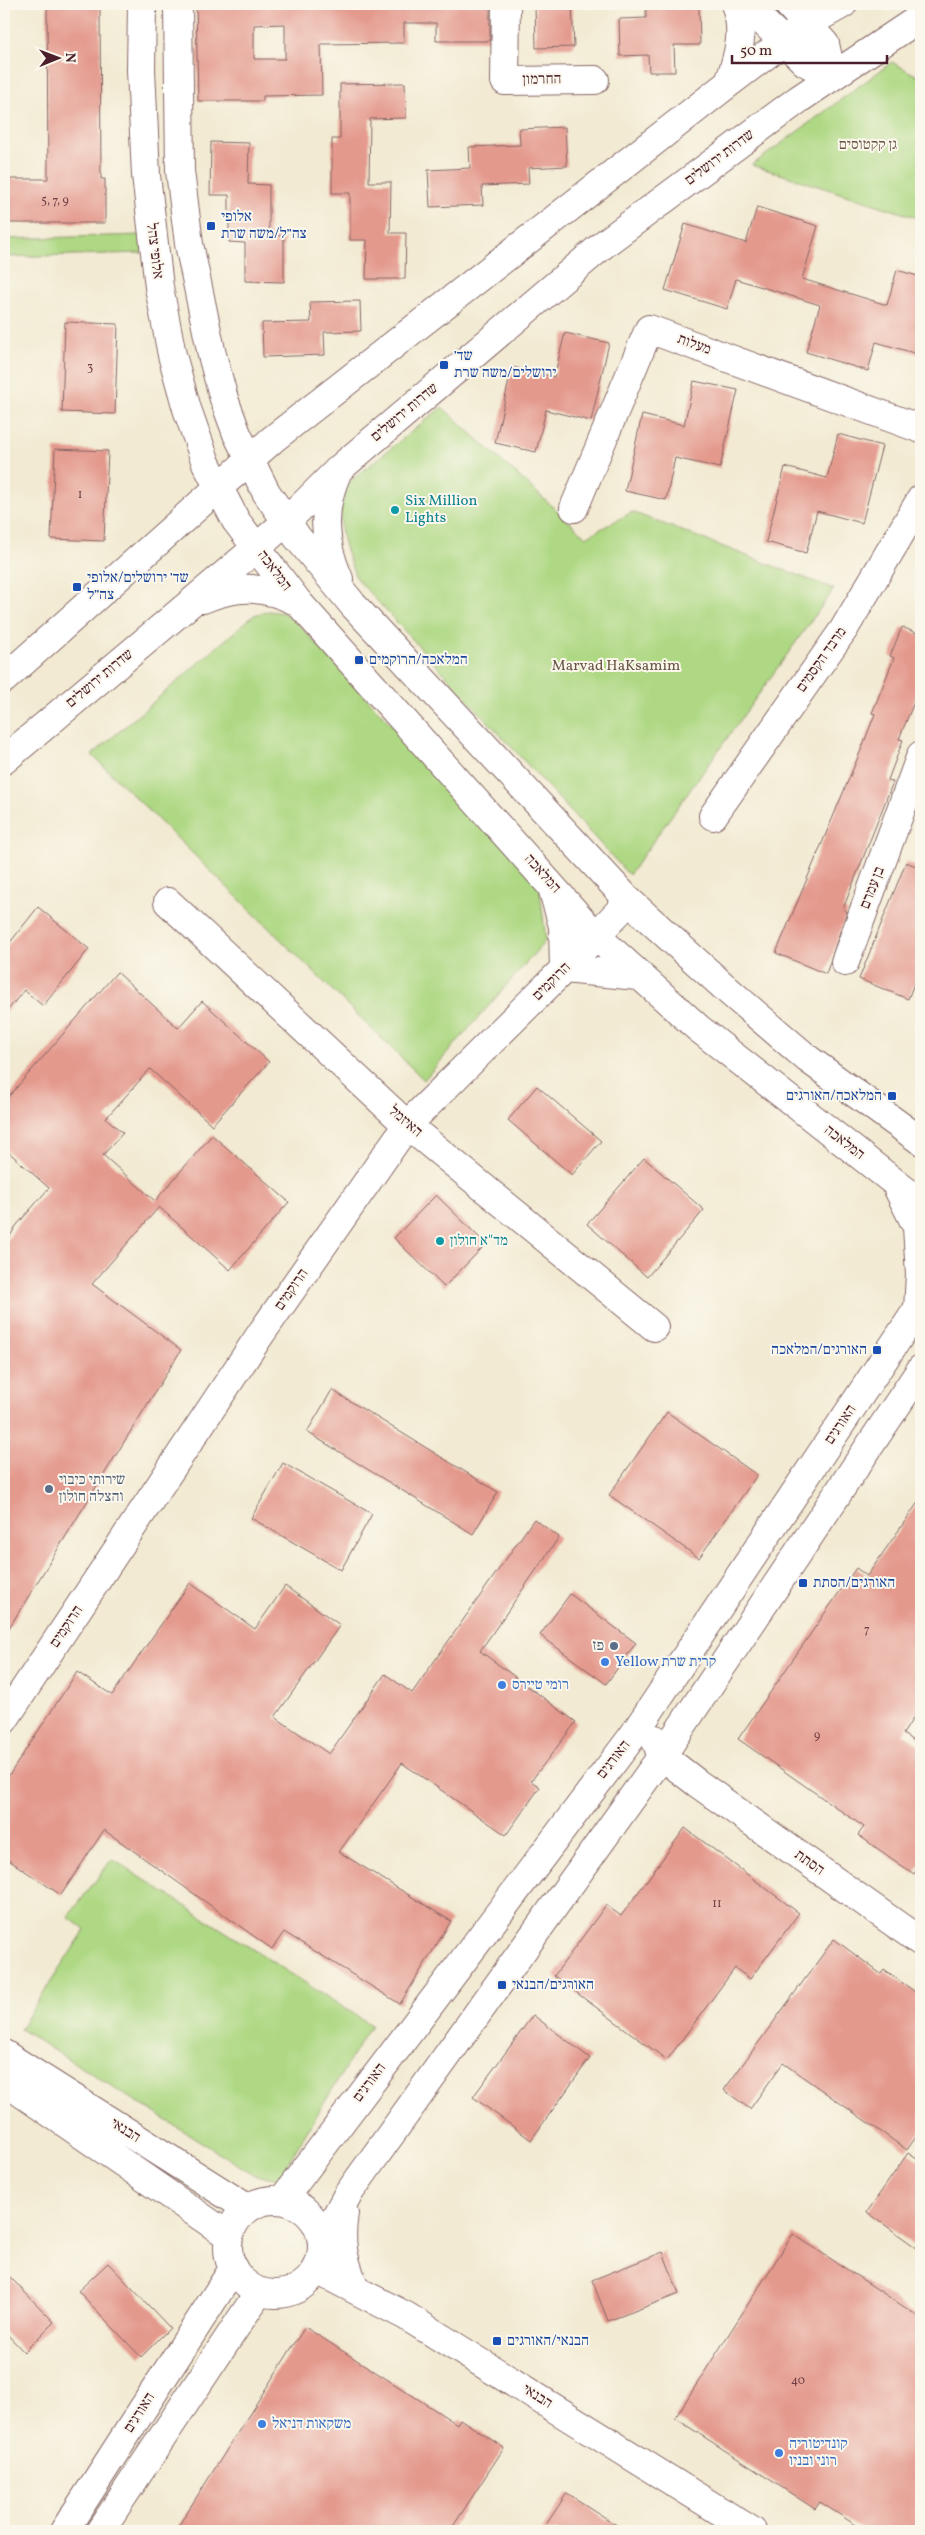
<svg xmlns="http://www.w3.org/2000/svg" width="925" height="2535" font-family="Vollkorn,'Frank Ruhl Libre',serif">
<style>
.green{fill:#aed883;stroke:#7c7c57}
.building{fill:#e4998d;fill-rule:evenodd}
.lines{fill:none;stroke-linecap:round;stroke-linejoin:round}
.minor-casing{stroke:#856665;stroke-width:30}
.major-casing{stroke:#856665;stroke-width:30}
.minor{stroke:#fff;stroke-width:28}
.major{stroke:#fff;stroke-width:28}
.transit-dot{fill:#1a4fb4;stroke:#fbf7ec;stroke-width:2}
.culture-dot{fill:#0f9aa8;stroke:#fbf7ec;stroke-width:2}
.service-dot{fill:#5c6f8a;stroke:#fbf7ec;stroke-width:2}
.shop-dot{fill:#3f7fe0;stroke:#fbf7ec;stroke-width:2}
.labels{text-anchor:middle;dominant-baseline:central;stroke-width:4;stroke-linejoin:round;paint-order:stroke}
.number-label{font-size:12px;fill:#703e44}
.street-label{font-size:15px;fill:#4a1f2b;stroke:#fbf7ec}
.park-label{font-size:15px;fill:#685645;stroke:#fbf7ec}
.transit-label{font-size:15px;fill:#164399;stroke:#fbf7ec;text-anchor:start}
.culture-label{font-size:15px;fill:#0d838f;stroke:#fbf7ec;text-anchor:start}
.service-label{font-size:15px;fill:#4e5e75;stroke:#fbf7ec;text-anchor:start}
.shop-label{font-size:15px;fill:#366cbe;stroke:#fbf7ec;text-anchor:start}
</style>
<rect width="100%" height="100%" fill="#fbf7ec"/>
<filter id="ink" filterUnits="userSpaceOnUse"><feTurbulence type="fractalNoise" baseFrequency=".02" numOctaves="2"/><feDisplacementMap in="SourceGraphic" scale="10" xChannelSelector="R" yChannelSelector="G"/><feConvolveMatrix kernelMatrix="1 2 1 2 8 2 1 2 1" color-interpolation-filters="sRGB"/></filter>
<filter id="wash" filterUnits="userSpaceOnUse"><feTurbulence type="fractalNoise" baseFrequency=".0096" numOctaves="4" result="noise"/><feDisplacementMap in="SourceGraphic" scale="20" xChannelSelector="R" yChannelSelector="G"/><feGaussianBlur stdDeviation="1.12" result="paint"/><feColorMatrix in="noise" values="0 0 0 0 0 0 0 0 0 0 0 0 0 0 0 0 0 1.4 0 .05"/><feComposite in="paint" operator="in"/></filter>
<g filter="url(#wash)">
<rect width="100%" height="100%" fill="#f2ead2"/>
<path class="green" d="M892,62L921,78V219L752,165Z
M143,235L142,253L4,257V239Z
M442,407L586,537L632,512L834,589L629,875L356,578C342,540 334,523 348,483Z
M269,611L284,613L300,626L539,884L546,940L424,1080L92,755L254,615Z
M112,1859L371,2025L279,2178L256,2176L20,2029L85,1930L68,1917Z"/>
<g id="blocks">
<path class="building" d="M47,4H100L101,179H105V223H4V179H48Z
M196,4H490V41H436V23H404V43L321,44L322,95L263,96V101H198ZM285,24V59H254V25Z
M535,4H572L574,47L536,48Z
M646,4H672V8L699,7L700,45H674L675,72H649L648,55L620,56L619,19L646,18Z
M405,83L406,118L370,119L369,182H391L390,233H406L405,279H366L367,240H350V193H332V139H340V84Z
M565,127L567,166L528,168L529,184L482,186L483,205L430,207L428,170L470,168L469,147L520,145L519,129Z
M211,142L249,143L248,184L269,185V235L284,236V282L245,281V243L229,242V195H210Z
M757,207L818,226L802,279L887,305L897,270L921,277V355L876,342L868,371L806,352L820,305L736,279L727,309L665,290L685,224L746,243Z
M360,301L361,331L324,332L325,355L263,357L262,323L311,322L310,302Z
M65,322L118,324L115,414L62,412Z
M565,333L609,343L591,421L546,410L536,452L495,443L512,367L554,377Z
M694,381L738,390L720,468L675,458L666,500L625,491L642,415L684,425Z
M838,434L882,446L862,523L817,511L806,553L766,542L785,467L827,478Z
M55,449L108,451L104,541L51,539Z
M902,627L921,635V685L899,739L903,740L888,780L893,782L843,909L847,911L826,974L776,953L861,750L875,714L872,713L894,658L890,656Z
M906,862L921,868V966L908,999L859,979Z
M38,907L89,949L43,1006L24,990L4,1015V950Z
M117,972L178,1028L202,1001L269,1062L212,1125L150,1069L106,1118L123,1133L103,1155L155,1201L212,1135L289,1202L230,1270L159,1207L92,1284L181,1350L4,1636V1246L16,1226L49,1188L4,1148V1102Z
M537,1086L601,1141L572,1175L508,1120Z
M644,1158L704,1210L647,1277L587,1224Z
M436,1195L486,1244L444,1287L394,1238Z
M332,1390L498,1492L473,1534L307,1432Z
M667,1412L757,1475L699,1558L609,1495Z
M283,1463L372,1514L341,1570L251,1518Z
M921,1498V1706L903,1734L921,1746V1863L914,1874L858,1835L864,1827L738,1739L856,1568L867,1576Z
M534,1519L559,1537L480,1651L576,1722L531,1781L540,1787L506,1835L402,1763L339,1852L451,1921L400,2004L284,1932L272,1949L104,1830L61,1895L4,1857V1783L77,1672L112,1695L190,1583L255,1629L285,1586L340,1625L275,1717L329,1754L385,1674L412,1693Z
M570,1594L636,1643L606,1684L540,1635Z
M685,1828L799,1913L750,1979L735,1968L667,2060L554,1976L606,1905L621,1916Z
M834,1939L881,1974L884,1970L921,1996V2130L907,2150L783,2063L750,2109L724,2090Z
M533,2015L590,2058L531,2140L473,2097Z
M908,2153L921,2162V2251L867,2212Z
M793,2234L921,2318V2531H865L820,2502L815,2509L675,2418Z
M663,2252L679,2294L608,2321L592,2280Z
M108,2263L170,2328L141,2357L78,2291Z
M4,2271L54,2322L24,2352L4,2331Z
M305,2327L457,2424L460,2419L504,2448L450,2531H175Z
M567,2493L626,2531H542Z"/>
</g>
</g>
<g filter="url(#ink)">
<use href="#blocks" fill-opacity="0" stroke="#856665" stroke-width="1"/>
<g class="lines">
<defs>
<path id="minor" d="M506,4L505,81L595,80
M745,4L805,62L832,76
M788,4L825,44L832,76
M574,508L649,329L921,429
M713,816L844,629L921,499
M168,902L407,1125L654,1327
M845,962L921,755
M4,1720L260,1335L407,1125L564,969L629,901
M655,1739L662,1756L697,1783L921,1942
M4,2054L247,2208
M4,2081L229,2236
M283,2199L632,1737L921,1304
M228 2247a47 47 0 1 1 94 0a47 47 0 1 1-94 0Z
M344,2213C339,2245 344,2260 355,2289
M323,2240L348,2194L662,1756L921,1369
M317,2270L406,2316L752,2531
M64,2531L233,2269
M100,2531L259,2292"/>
<path id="major" d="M142,4L141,70L146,175L159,287L172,355L187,409L206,463L236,521L298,602L596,936L698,1028L921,1203
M178,4L180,171L189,244L212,355L224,399L237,434L266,492L297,537L354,606L629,901L731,993L808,1059L921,1141
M729,83C738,57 746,31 735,4
M337,473C321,509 323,543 339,579
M203,599C237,585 264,585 298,602
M4,679L273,439L729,83L807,24L843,4
M4,760L256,548L286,522L339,469L604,244L799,99L921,17
M553,891L563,926L564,969L638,976
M898,1189L917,1227L920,1275L918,1309"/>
</defs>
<use href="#minor" class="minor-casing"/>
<use href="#major" class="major-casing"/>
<use href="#minor" class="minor"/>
<use href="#major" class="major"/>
</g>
</g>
<g class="transit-dot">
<rect x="206" y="221" width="10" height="10" rx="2.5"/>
<rect x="439" y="360" width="10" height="10" rx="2.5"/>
<rect x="72" y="582" width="10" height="10" rx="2.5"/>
<rect x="354" y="655" width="10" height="10" rx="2.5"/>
<rect x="887" y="1091" width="10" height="10" rx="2.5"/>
<rect x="872" y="1345" width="10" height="10" rx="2.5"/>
<rect x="798" y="1578" width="10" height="10" rx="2.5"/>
<rect x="497" y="1980" width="10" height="10" rx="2.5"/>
<rect x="492" y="2336" width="10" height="10" rx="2.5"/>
</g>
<g class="culture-dot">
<circle cx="395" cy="510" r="5"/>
<circle cx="440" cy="1241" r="5"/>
</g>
<g class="service-dot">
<circle cx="49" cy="1489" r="5"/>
<circle cx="614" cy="1646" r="5"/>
</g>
<g class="shop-dot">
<circle cx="605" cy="1662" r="5"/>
<circle cx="502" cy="1685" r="5"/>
<circle cx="262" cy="2424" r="5"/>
<circle cx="779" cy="2453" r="5"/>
</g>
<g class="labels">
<g class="number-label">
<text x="55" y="201">5, 7, 9</text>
<text x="90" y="368">3</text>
<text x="80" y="495">1</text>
<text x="867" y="1630">7</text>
<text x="817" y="1736">9</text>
<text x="717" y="1904">11</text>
<text x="798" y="2381">40</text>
</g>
<g class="street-label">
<text transform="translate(542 80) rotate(-1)">החרמון</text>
<text transform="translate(720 158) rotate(-37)">שדרות ירושלים</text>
<text transform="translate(154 251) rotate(83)">אלופי צהל</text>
<text transform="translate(694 345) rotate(20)">מעלות</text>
<text transform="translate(405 413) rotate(-40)">שדרות ירושלים</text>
<text transform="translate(274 571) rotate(53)">המלאכה</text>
<text transform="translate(822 660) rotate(-55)">מרבד הקסמים</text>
<text transform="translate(100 679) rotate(-40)">שדרות ירושלים</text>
<text transform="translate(542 874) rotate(48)">המלאכה</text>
<text transform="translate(873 888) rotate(-69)">בן עמרם</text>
<text transform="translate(552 982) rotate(-45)">הרוקמים</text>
<text transform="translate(405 1122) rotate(41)">האיזמל</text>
<text transform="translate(844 1143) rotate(38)">המלאכה</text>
<text transform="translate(292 1290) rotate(-55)">הרוקמים</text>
<text transform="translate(841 1425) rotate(-56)">האורגים</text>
<text transform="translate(67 1627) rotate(-56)">הרוקמים</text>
<text transform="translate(614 1760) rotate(-52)">האורגים</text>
<text transform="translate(809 1863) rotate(35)">הסתת</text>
<text transform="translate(370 2083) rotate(-53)">האורגים</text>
<text transform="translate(125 2131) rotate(32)">הבנאי</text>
<text transform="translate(537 2397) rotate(32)">הבנאי</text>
<text transform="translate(140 2413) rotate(-57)">האורגים</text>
</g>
<g class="park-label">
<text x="868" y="145">גן קקטוסים</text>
<text x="616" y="666">Marvad HaKsamim</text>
</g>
<g class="transit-label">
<text x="221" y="217">אלופי<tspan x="221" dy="17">צה״ל/משה שרת</tspan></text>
<text x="454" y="356">שד׳<tspan x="454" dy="17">ירושלים/משה שרת</tspan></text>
<text x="87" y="578">שד׳ ירושלים/אלופי<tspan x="87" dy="17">צה״ל</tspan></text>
<text x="369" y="660">המלאכה/הרוקמים</text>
<text x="882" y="1096" text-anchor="end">המלאכה/האורגים</text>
<text x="867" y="1350" text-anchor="end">האורגים/המלאכה</text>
<text x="813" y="1583">האורגים/הסתת</text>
<text x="512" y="1985">האורגים/הבנאי</text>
<text x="507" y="2341">הבנאי/האורגים</text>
</g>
<g class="culture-label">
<text x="405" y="501">Six Million<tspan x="405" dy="17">Lights</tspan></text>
<text x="450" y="1241">מד"א חולון</text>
</g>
<g class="service-label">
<text x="59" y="1480">שירותי כיבוי<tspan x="59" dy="17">והצלה חולון</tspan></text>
<text x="604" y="1646" text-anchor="end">פז</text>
</g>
<g class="shop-label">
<text x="615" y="1662">Yellow קרית שרת</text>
<text x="512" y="1685">רומי טיירס</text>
<text x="272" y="2424">משקאות דניאל</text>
<text x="789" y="2444">קונדיטוריה<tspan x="789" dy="17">רוני ובניו</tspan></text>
</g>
</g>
<rect width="925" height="2535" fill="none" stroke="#fbf7ec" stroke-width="20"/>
<g transform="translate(58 58) rotate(89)" stroke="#fbf7ec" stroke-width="4" paint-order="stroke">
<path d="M0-4L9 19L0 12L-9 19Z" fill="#4a1f2b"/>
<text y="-8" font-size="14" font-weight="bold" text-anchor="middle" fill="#4a1f2b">N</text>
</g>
<path d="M732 55v8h155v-8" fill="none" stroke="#4a1f2b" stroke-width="2.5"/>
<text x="740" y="55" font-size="15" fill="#4a1f2b" stroke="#fbf7ec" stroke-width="4" paint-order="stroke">50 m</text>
</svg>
